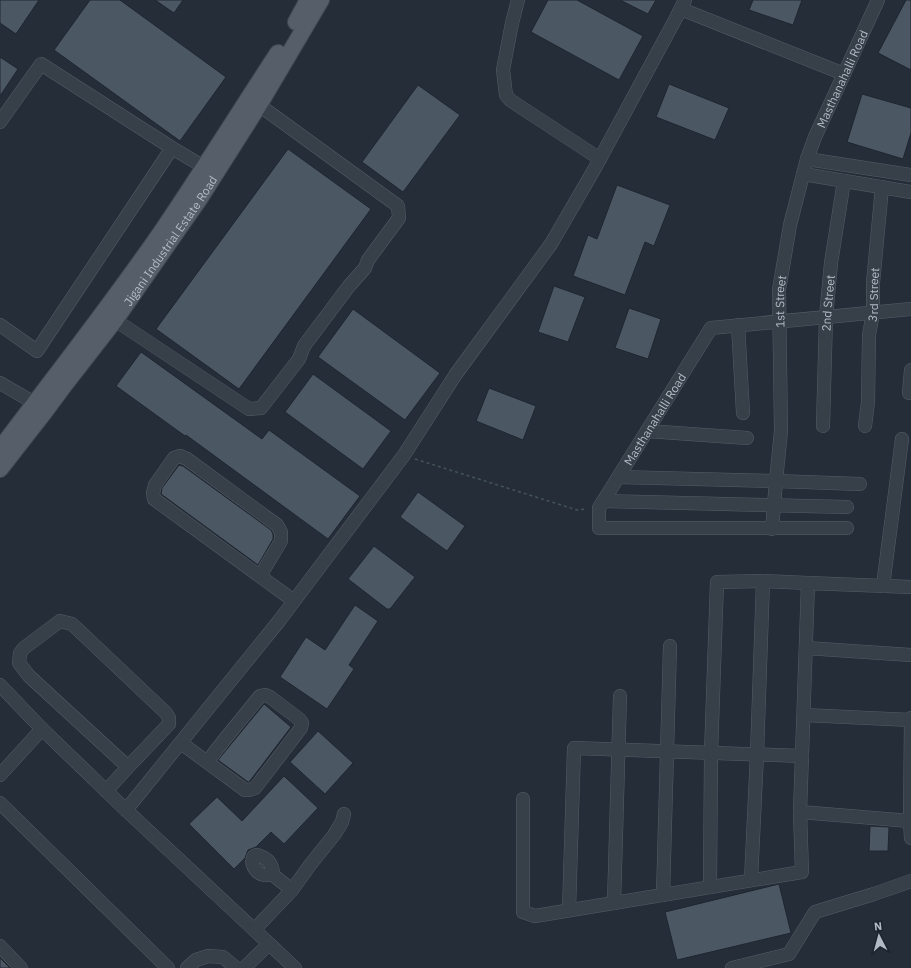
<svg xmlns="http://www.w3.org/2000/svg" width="911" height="968" font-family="'IBM Plex Sans',sans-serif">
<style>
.building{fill:#4c5764;stroke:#1e2630}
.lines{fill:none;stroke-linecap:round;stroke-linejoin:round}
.minor-casing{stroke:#555d67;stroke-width:14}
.major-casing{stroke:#404852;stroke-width:18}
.path{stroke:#435557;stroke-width:1.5;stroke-dasharray:3 3;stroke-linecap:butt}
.minor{stroke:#373f49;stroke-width:13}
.major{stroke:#555e69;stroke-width:16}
.labels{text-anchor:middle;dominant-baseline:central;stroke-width:4;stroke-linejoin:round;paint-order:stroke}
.street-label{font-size:12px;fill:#b2bac5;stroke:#1c242e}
</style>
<rect width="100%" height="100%" fill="#242d38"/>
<path class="building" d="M0,0H39L16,34L0,23Z
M90,0H120L226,77L180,141L54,50Z
M155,0H183L174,13Z
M548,0H577L643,36L619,80L531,32Z
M620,0H656L648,14Z
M753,0H802L793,25L749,10Z
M906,0H911V70L878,53Z
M0,57L18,69L0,96Z
M669,84L729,108L715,140L656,117Z
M418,85L460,115L403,192L362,162Z
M862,94L911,108V133L903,159L847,142Z
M288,149L371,209L239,389L156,329Z
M617,185L670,205L654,246L645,242L625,295L573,276L588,235L597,239Z
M554,286L585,297L568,342L538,332Z
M629,308L661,319L648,359L615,348Z
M353,309L440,373L405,420L318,357Z
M141,352L262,439L269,430L360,496L328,539L186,435L185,436L116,386Z
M313,374L391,431L363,469L285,412Z
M489,388L536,406L523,440L476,421Z
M179,465L183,466L271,530L273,534V539L258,565L161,494L162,488Z
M418,492L465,526L447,551L400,517Z
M374,546L415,577L390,609H387L348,579Z
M355,605L378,621L349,665L354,669L327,709L280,677L306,637L325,650Z
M264,704L291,727L259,769L249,782H248L218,760Z
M318,731L353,763L325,794L290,762Z
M284,776L318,808L284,844L271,832L256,847L248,850L245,858L234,869L189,824L217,797L242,821Z
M870,826L889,827L888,851H869Z
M779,884L791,933L677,960L665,912Z
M0,958L10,968H0Z"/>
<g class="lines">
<defs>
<g id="minor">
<path d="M518,0L512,23L503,70L506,95L510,100L600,159"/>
<path d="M681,9L844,74"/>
<path d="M0,122L41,64L172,148L204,167"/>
<path d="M807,159L911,175"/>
<path d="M803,174L911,192"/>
<path d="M115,320L249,409L261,408L299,359L304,346L349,286L365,268L368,260L399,218L398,206L259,105"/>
<path d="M0,325L37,351L172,148"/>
<path d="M738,325L743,413"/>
<path d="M911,370L909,393H911"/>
<path d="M0,383L43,408"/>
<path id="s1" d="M823,426L826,317L831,263L844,181"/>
<path id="s2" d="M865,426L868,402L869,335L873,313V283L882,187"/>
<path d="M647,431L747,438"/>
<path d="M618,477L776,481L860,484"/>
<path d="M603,501L847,507"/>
<path id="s3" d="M847,528H599V508L711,328L911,309"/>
<path id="s4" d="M772,529L776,481L781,431L779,290L790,225L807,159L815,137L878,0"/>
<path d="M260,576L281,541V532L277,525L187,459L180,456L174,458L155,485L153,493L154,499L294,601"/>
<path d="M883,586L902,439"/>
<path d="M911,587L808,583L800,812L910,821L911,838"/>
<path d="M806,648L911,655"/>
<path d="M0,685L42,729L126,810L295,968"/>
<path d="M804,715L911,720"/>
<path d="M181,743L245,790H249L255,788L301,728L302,723L299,719L270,697L265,695L260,696L225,739L207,762"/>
<path d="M0,775L42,729"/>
<path d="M106,791L128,767L29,676L19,663L20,653L24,648L60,621L72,624L166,713L169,718V724L128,767"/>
<path d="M523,799V912L535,916L802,872L800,812"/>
<path d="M0,803L168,968"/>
<path d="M126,810L279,621L404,455L456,374L551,244L595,168L676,18L685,0"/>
<path d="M910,821L911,718"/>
<path d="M273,875C273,864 268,858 257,855L254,856C249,864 257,875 266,875C268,875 272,875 273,875L292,890"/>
<path d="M751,880L757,754L763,581"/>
<path d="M710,887L711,753L717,582L763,581L808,583"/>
<path d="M663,895L670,646"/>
<path d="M614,903L620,696"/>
<path d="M569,910L574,748L802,756"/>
<path d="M254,930L292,890L310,865L334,835L342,822L344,814"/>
<path d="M0,946L21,968"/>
<path d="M187,968L196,960L208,956L223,957L236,968"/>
<path d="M244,968L269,944"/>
<path d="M732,968L789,954L815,912L874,894L911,881"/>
</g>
<g id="major">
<path d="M296,22L308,0"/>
<path d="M0,449C55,376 112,304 164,228C203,170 240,111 278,53"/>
<path id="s5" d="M0,469L46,410L66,383L115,320L200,198L259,105L321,0"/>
</g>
</defs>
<use href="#minor" class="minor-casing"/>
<use href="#major" class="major-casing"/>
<path class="path" d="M415,459L577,510L587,509"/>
<use href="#minor" class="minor"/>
<use href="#major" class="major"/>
</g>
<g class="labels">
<g class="street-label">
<text stroke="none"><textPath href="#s4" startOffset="461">Masthanahalli Road</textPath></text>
<text stroke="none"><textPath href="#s5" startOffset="285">Jigani Industrial Estate Road</textPath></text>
<text stroke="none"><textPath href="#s2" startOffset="132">3rd Street</textPath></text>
<text stroke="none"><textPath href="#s4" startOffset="228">1st Street</textPath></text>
<text stroke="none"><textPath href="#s1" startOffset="123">2nd Street</textPath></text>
<text stroke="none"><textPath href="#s3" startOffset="373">Masthanahalli Road</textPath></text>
</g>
</g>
<g transform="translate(879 936) rotate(354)" stroke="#1c242e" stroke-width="3" paint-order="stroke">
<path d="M0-3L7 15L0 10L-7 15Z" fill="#b2bac5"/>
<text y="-6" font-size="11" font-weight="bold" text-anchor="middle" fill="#b2bac5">N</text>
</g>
</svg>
